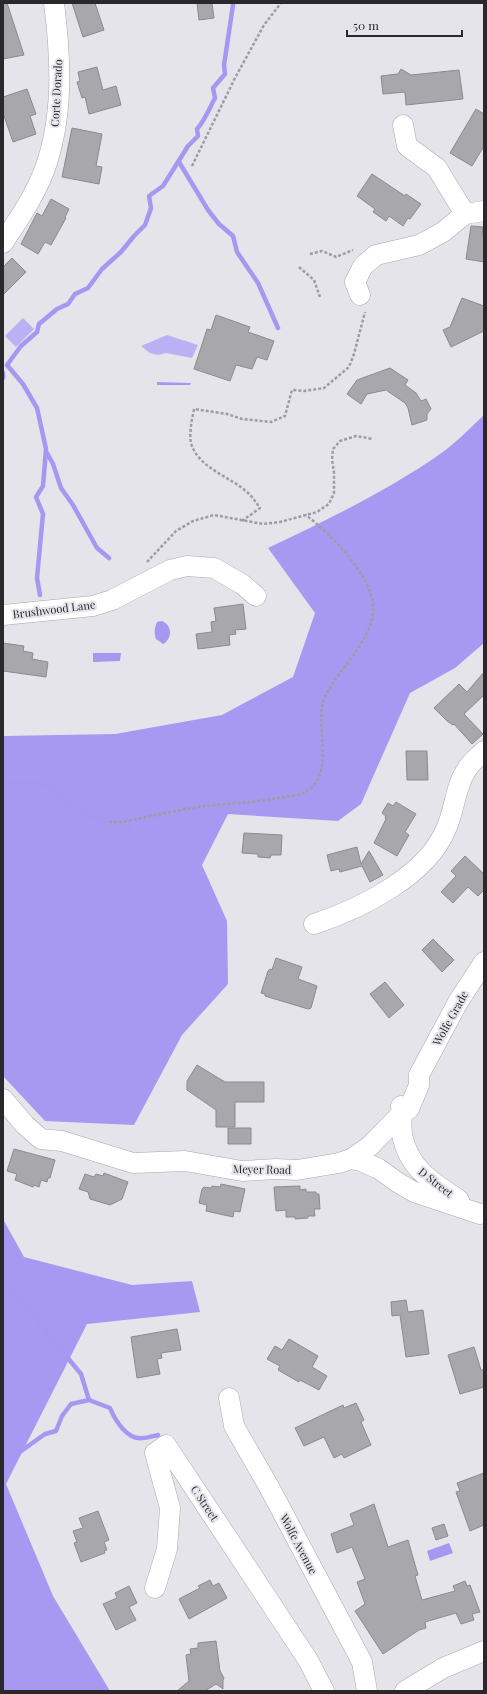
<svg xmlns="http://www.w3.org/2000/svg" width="487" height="1694" font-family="'Playfair Display',serif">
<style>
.green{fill:#bab1f5}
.forest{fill:#a799f1}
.water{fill:#a698f1}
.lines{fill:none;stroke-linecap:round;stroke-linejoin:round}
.stream{stroke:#a698f1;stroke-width:4.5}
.building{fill:#a7a7ac;stroke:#8b8b8f}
.minor-casing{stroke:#a7a7ac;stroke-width:21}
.path{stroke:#9d9ca0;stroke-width:2.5;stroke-dasharray:3 2;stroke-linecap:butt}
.minor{stroke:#fff;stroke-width:20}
.labels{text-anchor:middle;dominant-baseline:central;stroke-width:4;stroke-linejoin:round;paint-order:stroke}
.street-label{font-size:11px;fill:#29282a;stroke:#e5e4ea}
</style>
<rect width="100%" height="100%" fill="#e5e4ea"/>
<path class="green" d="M23,318L34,329L16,347L5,336Z
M167,335L198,345L192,358L166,353L158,355L150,353L141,346Z"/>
<path class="forest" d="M484,415V643L455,668L410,693L361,804L338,821L228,814L202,865L227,921L228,984L182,1035L134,1125L45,1121L3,1076V736L115,734L222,715L293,677L315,613L268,548C327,520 387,491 440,454C456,443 470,428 484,415Z
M3,1219L24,1257L132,1285L192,1281L200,1312L87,1324L6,1484L53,1596L110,1691H3Z"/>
<path class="water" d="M157,382L191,383L190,385H157Z
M162,621C172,625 173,638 163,644L156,639C154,633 154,629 157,622Z
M93,653H121L120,661L93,662Z
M449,1543L453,1553L430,1561L427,1551Z"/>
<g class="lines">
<path class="stream" d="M179,162L208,210L219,224L233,236L237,252L258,283L278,328
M3,373V378
M47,453L53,464L61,488L73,505L97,548L109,558
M40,595L37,578L43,514L36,497L43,486L46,449L37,408L23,384L7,365L21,346L37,332L39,324L57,309L68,304L75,294L88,288L102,269L121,252L134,236L145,225L151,208L149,196L163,186L188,146L198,136L197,129C205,120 209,109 215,98L213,88L225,74L224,65L233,5
M3,783L41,784L50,788L86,816L127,824L129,835
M3,1278L6,1283L81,1374L89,1400L110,1408C115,1420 127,1440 142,1438C147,1438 153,1436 158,1435
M3,1464L45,1434L56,1431L62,1416L71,1404L89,1400"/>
</g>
<path class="building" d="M3,3H7L24,55L3,59Z
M72,3H95L104,30L83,37Z
M197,3H212L214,18L199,20Z
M97,67L103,90L116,86L121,105L89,114L85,97L82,98L77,82L80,81L78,72Z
M401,69L411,75L459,70L463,99L406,105L405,92L383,94L381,76L398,74Z
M27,89L36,114L30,116L36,134L13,142L3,113V97Z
M476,109L484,114V146L472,166L450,153Z
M72,128L102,134L96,166L102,167L99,184L62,177Z
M372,174L405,196L406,194L421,204L410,219L408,218L403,226L389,216L386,221L373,212L375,209L357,196Z
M51,199L69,209L65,217L66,218L51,245L45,242L38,254L21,244L37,213L42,216Z
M471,226L483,227L482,236L484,237V262L466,259Z
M12,258L26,272L3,295V267Z
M462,298L484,306V331L451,347L443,330L450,327Z
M216,315L250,327L248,332L274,341L267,360L257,357L252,369L236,365L230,381L194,369L207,329L211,330Z
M390,368L408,380L405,385L416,393L421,401L426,399L431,409L427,414V420L412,425L408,408L405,403L386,390L367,394L361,404L347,394L357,380Z
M243,604L246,629L235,630L236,634L229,635L230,645L198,649L196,634L212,632L211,622L216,621L214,608Z
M3,643L24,646L23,651L33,653L32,659L48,662L46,677L3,671Z
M484,672V695L464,714L483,734L472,744L454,724L453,725L447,721L434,708L459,684L467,692Z
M406,751H427L428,780H407Z
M396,802L416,814L405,832L409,835L397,856L374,843L386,819L385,818L386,816L382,813L388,803L393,806Z
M244,833L282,835L281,855H271L270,858L258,857V854L242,853Z
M357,847L361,864L369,851L383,875L370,882L362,866L340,872L339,869L331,871L327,855Z
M465,856L484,874V890L478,896L468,887L453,903L441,892L456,876L451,871Z
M433,939L454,960L442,972L422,950Z
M276,958L302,967L298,979L317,986L311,1008L308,1009L265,996V994L261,993L268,971L270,969L272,970Z
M385,982L404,1005L389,1018L370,994Z
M197,1065L225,1082H264V1102H235V1127H216V1110L187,1090V1081Z
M228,1128H251V1144H228Z
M14,1149L55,1160L50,1178H48L47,1182L41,1180L39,1187L34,1185L33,1187L15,1180L17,1174L7,1171Z
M104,1173L128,1182L122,1199L110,1205L90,1199L88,1192L79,1189L85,1174L94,1177L96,1174L103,1176Z
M221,1184L245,1189L240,1212L234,1211L233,1217L206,1211L207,1205L199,1203L202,1189L204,1187L211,1188L212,1186L220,1187Z
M300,1186V1190L306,1189V1192H316V1194H319L320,1209H314L315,1216H308V1218L295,1219V1217H286V1210L276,1211L274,1187Z
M406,1300L408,1312L423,1310L429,1354L406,1357L400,1315L392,1316L391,1302Z
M177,1329L181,1350L161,1353L162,1358L157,1359L160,1374L137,1378L131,1337Z
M289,1339L318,1356L312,1367L327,1376L319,1390L300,1380L299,1382L278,1370L280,1366L267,1359L275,1346L282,1350Z
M474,1347L481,1370H484V1387L460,1394L448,1355Z
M356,1403L364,1420L361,1422L371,1445L344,1458L342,1454L334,1458L324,1437L304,1446L295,1428L343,1405L344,1408Z
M484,1473V1525L470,1531L456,1492L460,1491L457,1483Z
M374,1504L388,1547L408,1540L418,1575L415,1576L422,1600L455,1591L453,1586L465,1581L467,1586L470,1585L480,1612L472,1614L474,1620L461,1624L456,1613L425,1622L426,1628L419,1630L383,1654L355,1611L365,1604L357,1582L365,1579L352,1547L337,1553L331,1534L354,1525L350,1514Z
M98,1511L109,1540L104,1542L107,1550L104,1551L105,1553L81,1562L74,1543L77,1542L73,1531L83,1528L79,1518Z
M444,1524L448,1536L436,1540L432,1528Z
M210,1580L213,1586L219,1583L227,1598L189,1619L179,1599L200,1588L198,1586Z
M129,1586L137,1603L129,1607L136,1620L116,1630L103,1604L117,1598L115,1593Z
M216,1641L220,1671L224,1678L223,1680V1689L216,1684L205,1691H177L189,1681L186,1655L191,1654L190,1649L198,1648V1643Z"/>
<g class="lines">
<defs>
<path id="minor" d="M403,125L407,146L437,168L465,214
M3,243C18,220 34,197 44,171C64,118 61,58 54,3
M360,295L355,282L363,266L376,255L419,245L443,232L465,214L484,211
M3,615L93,606L112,600L170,570L187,566L214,568L242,584L256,596
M314,924C360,909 427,876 446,829C455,810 455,786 467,769C471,762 478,757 484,751
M3,1099L25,1125L41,1139L62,1141L133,1163L185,1161L242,1171L276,1169L297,1170L339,1163L351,1159L361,1161L379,1169L397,1182L414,1192L480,1214
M401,1106C402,1115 401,1125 402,1134C408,1168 432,1182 459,1200
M351,1159L370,1146L402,1113L409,1109L419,1085V1075L458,1002L484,962
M229,1398L234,1426L268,1485L362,1662L367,1691
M155,1588L167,1549L170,1508L155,1453L166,1445L308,1660L324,1691
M405,1691L443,1668L484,1651"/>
</defs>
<use href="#minor" class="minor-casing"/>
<path class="path" d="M192,166L235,78L264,25L281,3
M310,254L322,251L336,257L353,250
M299,267L314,280L320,297
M242,521L260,508C257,504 254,499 250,495C233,477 198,469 191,443C189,433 192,419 194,409L227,414L242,419L271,422L285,416L292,390L304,391L324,388L349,367L354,354L365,312
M147,562L176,531L193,521L214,515L263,524L280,522L317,512L329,504L334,493V472L332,460L333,449L340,441L356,436L373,439
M109,822H122C153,816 184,808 215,805C238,803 260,802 283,797C289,796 296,796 301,794C340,777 312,725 325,697C338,668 376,639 373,605C370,573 330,534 306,515"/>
<use href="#minor" class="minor"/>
</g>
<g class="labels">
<g class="street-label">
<text transform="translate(56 93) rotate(-87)">Corte Dorado</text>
<text transform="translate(54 609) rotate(-7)">Brushwood Lane</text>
<text transform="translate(450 1018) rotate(-61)">Wolfe Grade</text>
<text transform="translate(262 1169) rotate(1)">Meyer Road</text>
<text transform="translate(436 1182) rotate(38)">D Street</text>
<text transform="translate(205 1503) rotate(56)">C Street</text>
<text transform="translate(299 1544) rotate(62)">Wolfe Avenue</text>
</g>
</g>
<rect width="487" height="1694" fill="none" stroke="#29282a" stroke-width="8"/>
<path d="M347 30v6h115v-6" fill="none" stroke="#29282a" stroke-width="2"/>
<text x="353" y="30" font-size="12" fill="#29282a" stroke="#e5e4ea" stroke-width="3" paint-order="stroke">50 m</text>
</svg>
